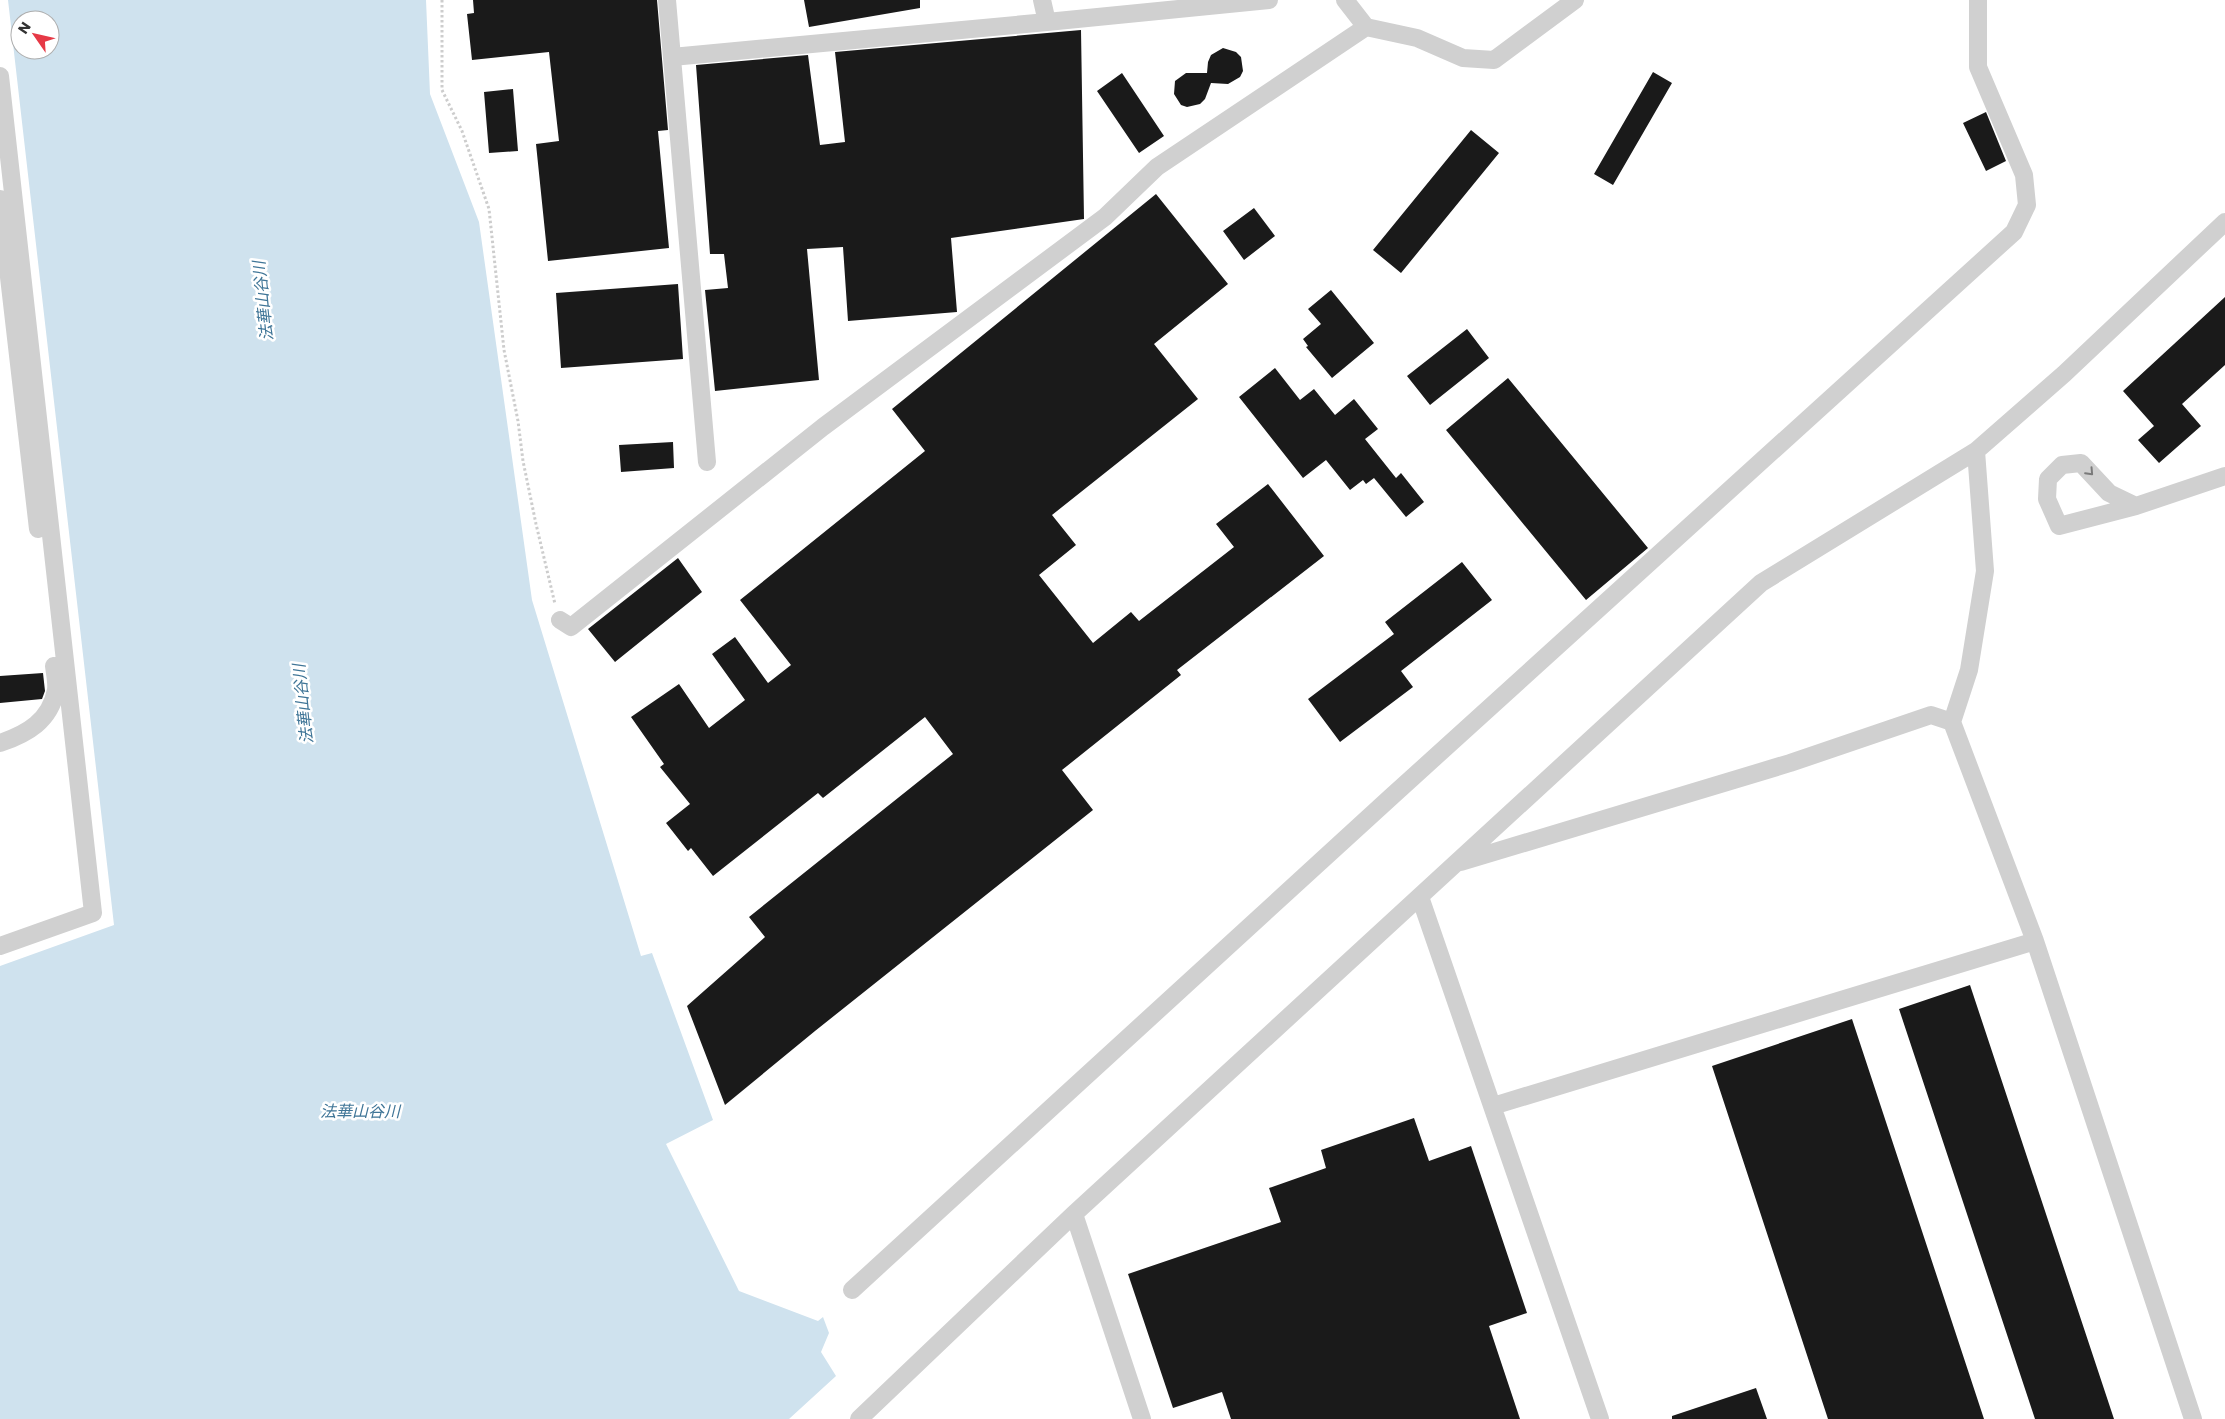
<svg xmlns="http://www.w3.org/2000/svg" width="2225" height="1419" font-family="Poppins,'Noto Sans JP',sans-serif">
<style>
.water{fill:#cfe2ee;fill-rule:evenodd}
.building{fill:#1a1a1a}
.lines{fill:none;stroke-linecap:round;stroke-linejoin:round}
.path{stroke:#cdcdcd;stroke-width:3;stroke-dasharray:2.5 2.5;stroke-linecap:butt}
.minor{stroke:#d0d0d0;stroke-width:18}
.oneway{stroke:#7a7a7a}
.labels{text-anchor:middle;dominant-baseline:central;stroke-width:5;stroke-linejoin:round;paint-order:stroke}
.water-label{font-size:16px;font-style:italic;fill:#3f7597;stroke:#fff}
</style>
<rect width="100%" height="100%" fill="#fff"/>
<path class="water" d="M8,0H426L430,94L479,222L532,600L641,956L652,953L713,1120L666,1144L739,1291L818,1321L823,1317L829,1333L821,1352L836,1376L789,1419H0V966L114,925ZM20,20H50V50H20Z"/>
<path class="building" d="M473,0H657L668,130L658,131L669,248L548,261L536,144L559,141L549,52L472,60L467,14L474,13Z
M804,0H920V8L809,27Z
M1081,30L1084,219L951,238L957,312L848,321L843,247L807,249L819,380L715,391L705,290L728,288L724,254H710L696,65L808,55L820,145L845,142L835,52Z
M1223,48L1236,52L1241,57L1243,71L1240,77L1228,84L1211,83L1205,99L1200,104L1187,107L1181,105L1174,94L1175,81L1186,73H1207L1208,62L1211,55Z
M1653,72L1672,83L1613,185L1594,174Z
M1122,73L1164,136L1139,153L1097,91Z
M513,89L518,151L489,153L484,92Z
M1986,112L2006,161L1986,171L1963,123Z
M1471,130L1499,153L1401,273L1373,250Z
M1156,194L1228,284L1154,344L1198,399L1052,515L1076,545L1039,575L1093,643L1131,612L1139,621L1234,547L1216,524L1268,484L1324,556L1177,670L1181,675L1062,770L1093,810L815,1031L725,1105L687,1006L765,937L749,917L953,754L925,717L823,798L818,793L713,876L691,848L688,851L666,823L690,804L660,767L664,764L631,717L679,684L709,728L745,700L712,654L735,637L768,683L791,665L740,600L925,451L892,409Z
M1254,208L1275,236L1244,260L1223,231Z
M678,284L683,359L561,368L556,293Z
M1331,290L1374,343L1332,378L1306,347L1308,346L1303,339L1321,324L1308,309Z
M2225,297V365L2182,404L2201,426L2159,463L2138,440L2154,426L2123,391Z
M1467,329L1489,358L1430,405L1407,376Z
M1275,368L1300,400L1314,389L1335,415L1354,399L1378,429L1365,439L1396,478L1401,473L1424,502L1406,517L1374,478L1366,484L1363,480L1350,490L1326,460L1303,478L1239,397Z
M1508,378L1648,548L1586,600L1446,430Z
M673,442L674,468L621,472L619,445Z
M678,558L702,592L615,662L588,629Z
M1462,562L1492,600L1401,671L1413,687L1340,742L1308,699L1394,634L1385,622Z
M43,673L45,691L42,699L0,703V676Z
M1970,985L2114,1419H2035L1899,1009Z
M1852,1019L1984,1419H1828L1712,1066Z
M1414,1118L1429,1161L1471,1146L1527,1313L1489,1326L1520,1419H1231L1222,1392L1173,1408L1128,1274L1281,1222L1269,1188L1326,1168L1321,1150Z
M1756,1388L1767,1419H1672V1416Z"/>
<g class="lines">
<path class="path" d="M442,0V90L462,131L489,209L504,350L518,421L523,461L536,524L555,604"/>
<path class="minor" d="M667,0L707,462
M1042,0L1047,22L1269,0
M1345,0L1366,27
M672,57L1047,22
M0,76L93,913L0,946
M0,199L38,529
M1976,451L1985,571L1969,670L1952,722L2035,941L2193,1419
M2136,506L2109,493L2081,463L2062,465L2048,479L2047,499L2059,526L2136,506L2225,476
M560,620L571,627L823,427L1105,217L1157,167L1366,27L1417,38L1463,58L1494,60L1575,0
M0,743C27,734 50,721 56,690C57,683 55,674 54,666
M1461,862L1790,763L1931,715L1952,722
M1420,897L1600,1419
M1493,1106L2035,941
M1074,1214L1142,1419
M852,1290L1391,797L2014,232L2027,205L2024,175L1978,67V0
M859,1419L1074,1214L1761,583L1976,451L2064,374L2225,222"/>
</g>
<defs><path id="oneway-chevron" d="M-2-3.5L2.5 0L-2 3.5" fill="none" stroke-width="1.6" stroke-linecap="round" stroke-linejoin="round" transform="scale(1.25)"/></defs>
<use class="oneway" href="#oneway-chevron" transform="translate(2090 472) rotate(47)"/>
<g class="labels">
<g class="water-label">
<text transform="translate(263 301) rotate(-96)">法華山谷川</text>
<text transform="translate(303 704) rotate(-96)">法華山谷川</text>
<text x="360" y="1111">法華山谷川</text>
</g>
</g>
<g transform="translate(35 35) rotate(304)"><circle r="24" fill="#ffffff" stroke="#adadad"/>
<path d="M0-4L9 19L0 12L-9 19Z" fill="#e63946"/>
<text y="-8" font-size="14" font-weight="bold" text-anchor="middle" fill="#333333">N</text>
</g>
</svg>
